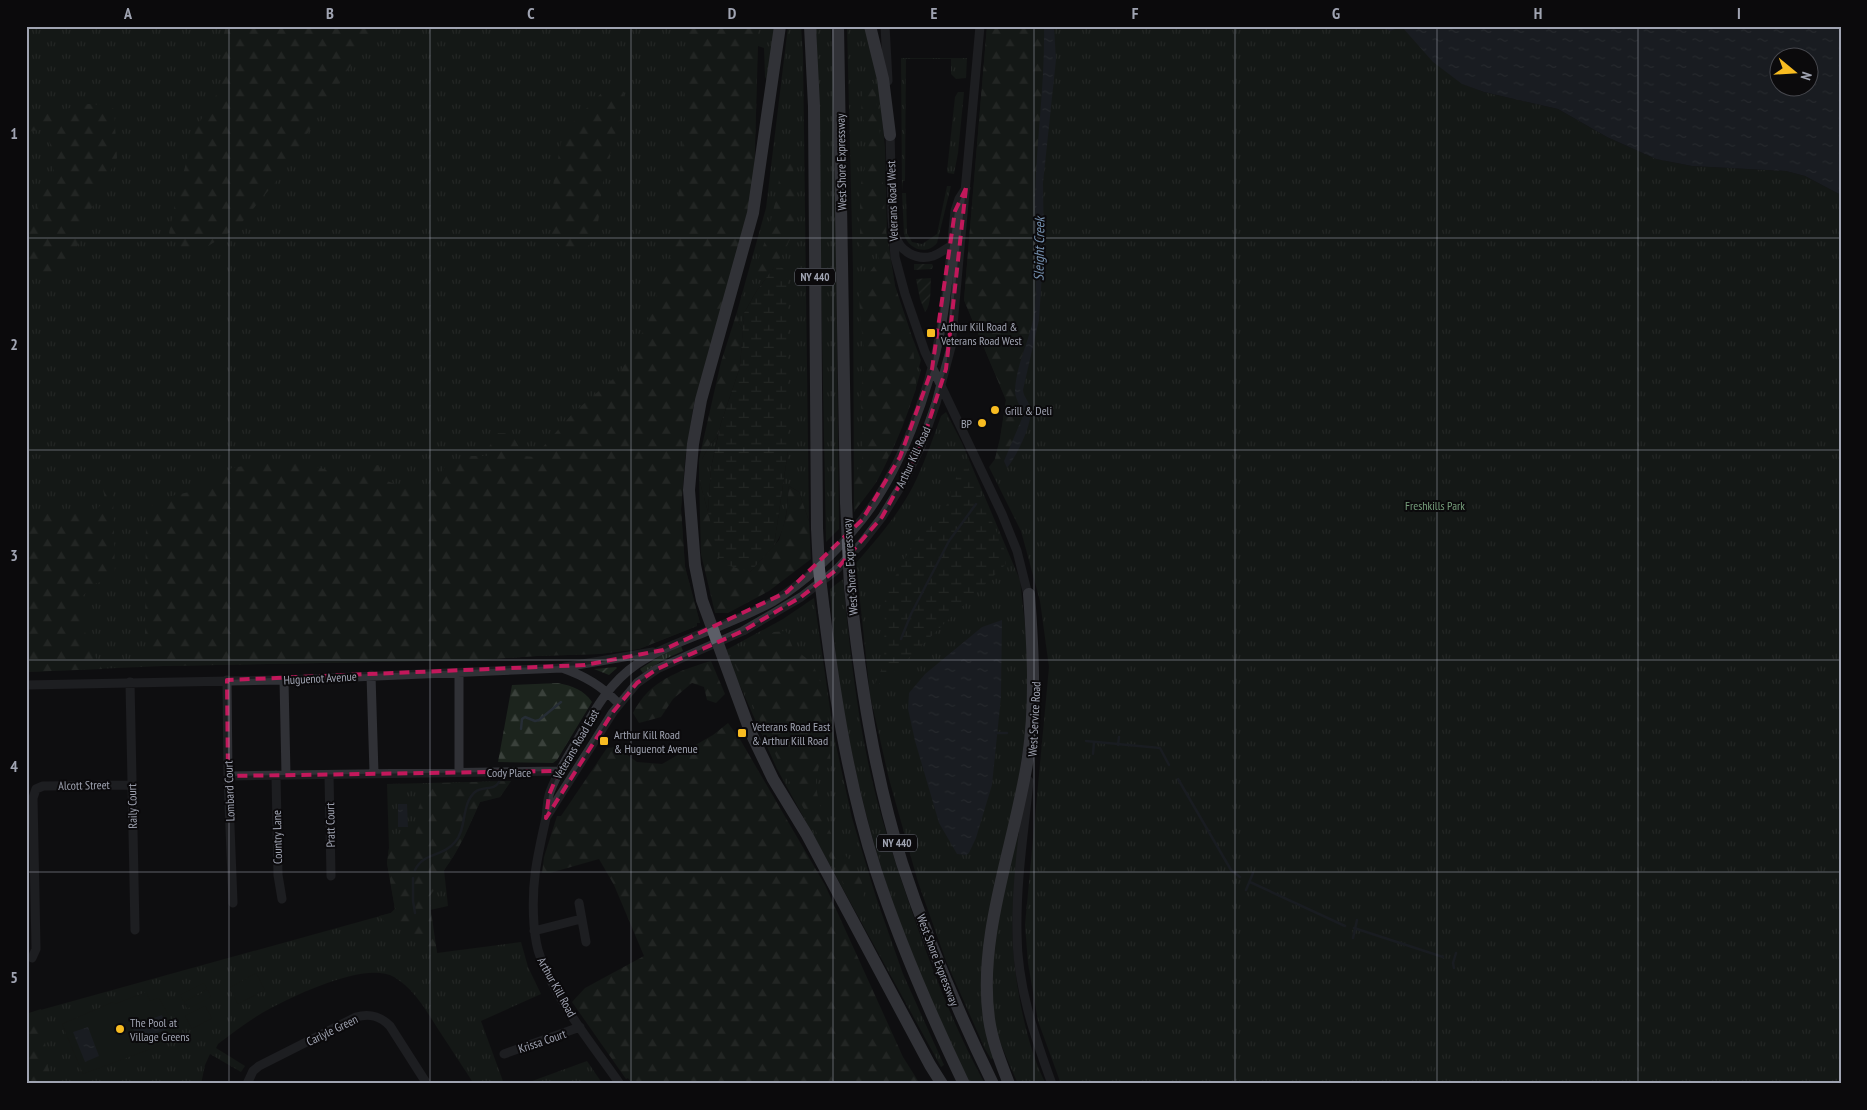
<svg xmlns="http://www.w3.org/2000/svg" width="1867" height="1110" font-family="'PT Sans Narrow',sans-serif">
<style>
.grass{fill:url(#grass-tufts)}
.forest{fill:url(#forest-firs)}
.wetland{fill:url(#wetland-marsh)}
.garden{fill:url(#garden-furrows)}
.pitch{fill:#1c241d}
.water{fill:url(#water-ripples);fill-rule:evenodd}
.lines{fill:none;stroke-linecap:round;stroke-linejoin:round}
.stream{stroke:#262d35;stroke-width:2.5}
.minor{stroke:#303136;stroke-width:9}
.highway{stroke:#5c5e67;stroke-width:12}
.highway-bridge{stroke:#5c5e67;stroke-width:12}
.marked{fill:none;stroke:#c2185b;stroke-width:4;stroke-dasharray:10 6;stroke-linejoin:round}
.grid{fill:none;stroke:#a0a4b2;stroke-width:1;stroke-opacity:0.55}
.poi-dot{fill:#f8bc21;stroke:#0b0a0c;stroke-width:2}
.labels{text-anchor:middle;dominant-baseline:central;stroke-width:4;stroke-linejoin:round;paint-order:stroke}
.shield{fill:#0b0a0c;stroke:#737680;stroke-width:1}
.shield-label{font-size:11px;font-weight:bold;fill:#a0a4b2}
.street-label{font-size:12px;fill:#a0a4b2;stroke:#0b0a0c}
.poi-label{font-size:12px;fill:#a0a4b2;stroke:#0b0a0c;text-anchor:start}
.park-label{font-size:12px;fill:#769e7b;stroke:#0b0a0c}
.water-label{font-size:14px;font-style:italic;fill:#7591b0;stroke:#0b0a0c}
.neatline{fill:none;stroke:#a0a4b2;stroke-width:2}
.grid-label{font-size:16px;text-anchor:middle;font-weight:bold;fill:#a0a4b2}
</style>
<defs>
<pattern id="grass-tufts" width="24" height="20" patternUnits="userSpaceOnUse" patternTransform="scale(1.25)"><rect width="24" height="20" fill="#1c241d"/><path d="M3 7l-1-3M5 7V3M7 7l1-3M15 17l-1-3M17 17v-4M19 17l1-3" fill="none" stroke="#3a413b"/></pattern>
<pattern id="forest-firs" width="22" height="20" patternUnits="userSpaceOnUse" patternTransform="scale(1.25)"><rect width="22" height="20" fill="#1c241d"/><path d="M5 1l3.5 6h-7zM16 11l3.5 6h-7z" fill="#3a413b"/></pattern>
<pattern id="wetland-marsh" width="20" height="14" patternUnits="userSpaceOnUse" patternTransform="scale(1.25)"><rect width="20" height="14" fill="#1c241d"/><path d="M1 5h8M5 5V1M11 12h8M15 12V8" fill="none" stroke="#3a413b"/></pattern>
<pattern id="garden-furrows" width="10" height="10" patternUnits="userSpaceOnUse" patternTransform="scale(1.25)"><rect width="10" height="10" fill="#1c241d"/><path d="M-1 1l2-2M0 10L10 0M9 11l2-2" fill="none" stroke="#3a413b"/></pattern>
<pattern id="water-ripples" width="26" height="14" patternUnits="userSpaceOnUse" patternTransform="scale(1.25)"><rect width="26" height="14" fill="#262d35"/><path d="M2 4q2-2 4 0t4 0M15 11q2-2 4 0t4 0" fill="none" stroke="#424850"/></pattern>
</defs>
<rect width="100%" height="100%" fill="#0f0f11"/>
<path class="grass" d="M26,26H777L770,84L765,77L764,48L758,46L754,180L693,408L685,458L681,509L685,567L700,623H697V626L639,649L599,654L537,656L479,660L163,666L26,672Z
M788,26H801L803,54L809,521L799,492L789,486C787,506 787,529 774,546L788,451L787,375L774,267L756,292L744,313L743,329L739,324L737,312L766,208Z
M816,26H831L835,130L839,529L826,542Z
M847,26H865L878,81L885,147L887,233L895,286L911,334L921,360L919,367L921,370C911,408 896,446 877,481C870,492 861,502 854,512L853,270Z
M987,26H1381L1390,31L1402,27L1463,84L1484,92L1558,109L1607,137L1656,159L1692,166L1786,171L1805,176L1841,195V1084H1061L1038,1021L1028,963L1025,925L1049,667L1040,601L1021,531L989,467L995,459L1000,439L1006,400L964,300Z
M901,58H967L966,78L956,79L951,74V59H906L905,181H903L902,191Z
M958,92H964L958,153L954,174L948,173L947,171L955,97Z
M947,186H951L937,243C926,256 908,249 904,234L902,193H906L907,233L912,242L922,244L937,234Z
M946,412L962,443L1020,580L1029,662L1026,729L1014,809L984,963L995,1058L991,1059L985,1049L946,961L918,882L889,779L870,695L856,563C879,537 903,509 917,478C926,458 934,436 941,416Z
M718,435L711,468L708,512L699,479V459H702L709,446Z
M843,579C850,653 858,728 877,800C888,842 902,883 916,923C935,978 957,1033 985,1084H970C942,1023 912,962 891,898C858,798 836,694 830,589Z
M814,598L834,736L852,818L876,897L903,974L944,1065L941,1067L777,769L725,652L726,650L783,619Z
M681,646L683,651L663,660L643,673L640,669L660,656Z
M511,781L500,797L480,802C469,826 460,849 444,870L448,906L430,910L437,953L521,942L528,967L541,994L481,1021L504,1084H474C462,1066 450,1047 438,1029C426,1010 414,989 394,977C366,961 298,994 271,1008C252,1018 235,1031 218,1044L216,1048L245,1066L241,1072L210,1054L205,1065L201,1084H26V1014L391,913L395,909L387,863L389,848L387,784Z
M1017,835H1020C1017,862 1014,889 1013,915C1010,962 1024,1043 1046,1084H1018C1008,1061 993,1029 990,1005C985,954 1006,886 1017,835Z
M587,1061L602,1083L524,1084Z"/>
<path class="forest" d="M226,26H378L337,86L283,173L238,227L202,250L182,248L169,233L176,199L196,128L221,87V45Z
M682,26H758L754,180L743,233L693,408L685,458L681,509L685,567L700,623H697V626L639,649L599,654L537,656L479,660L163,666L152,659L145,638L146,515L153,504L163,498L189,492L232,468L255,464L298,462L335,472L350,473L366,466L379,465L387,481L406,488L435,490L445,466L466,456H487L489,447L498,433H511L524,456L534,457L573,413L619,374L646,326L671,255L678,197L686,103L684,91L693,38Z
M987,26H1044L1045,55L1035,200L1036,290L1034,313L1017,374L1020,406L1023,410V416L1004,461L995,459L1000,439L1006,400L964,300Z
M869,74L875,87L880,135L886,232L895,286L911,334L916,373V389L895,443L876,482L854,512V473L862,465L863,419L860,399L865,360L860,314L859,295L869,273L879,260L877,251L860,246V188L868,155L869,133L861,114L863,85Z
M610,84L624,92C621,123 609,152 603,183C600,197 600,226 594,237C588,250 580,253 566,253L552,237L550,201L563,133Z
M88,104L104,105L114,109L117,158L91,209L82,237L68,264L47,279L27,273L26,233L37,207L54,172L52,152L46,129L26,132V113L40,109H66Z
M792,161C796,183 797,214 791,236C787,250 773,268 765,280L756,278L753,273L767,236L776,199L781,167Z
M737,312L739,324L743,329L740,367L721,423L718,435L709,446L702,459H699L721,362Z
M699,479L708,512L750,572L779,540L786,517L789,486L799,492L809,521L811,559L769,591L728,613H715L701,554Z
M103,489L113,491L115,578L94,584L81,598L82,606L87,617L84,627L87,641L102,669L26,672V520C34,517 42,513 49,512C73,507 85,526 105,500Z
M786,631L793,648L806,658L814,667L826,696L831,768L819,766C818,771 816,776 816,781C816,800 827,828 837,844C847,859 868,879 863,899L856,898L847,890L778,760L734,663L742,649L774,632Z
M711,661L725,694L716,703L707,700L704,687L692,683L673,699L661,717L639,723L633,713C650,680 678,671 711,661Z
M558,683C573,686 584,690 592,702L557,760L553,763L498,762L512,685Z
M728,723L741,741L825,885L903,1057L920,1084H632L628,1078L626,1079L572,1002L585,988L644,956L614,885L599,859L550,873H542L544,857L557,816H561L607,748L617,747L637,762L662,764L713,735Z
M511,781L500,797L480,802C469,826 460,849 444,870V877L429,897L437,953H431L425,951L394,924L386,923L379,916L391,913L395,909L387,863L389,848H393V837L416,836C416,814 417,797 438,783Z
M41,1009L50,1084H26V1014Z"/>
<path class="wetland" d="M774,267L783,268L788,282V451L774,546L750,572L720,563L708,512L711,468L721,423L740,367L744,313L756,292Z
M965,461L1005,551L1006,564L891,675L873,688L884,664L885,592L896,575L915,540L941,518L949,499L952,486Z"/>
<path class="garden" d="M914,264H932L933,266L932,269L914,270Z
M931,278C930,288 932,304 925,312L920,299L916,279Z
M617,668L609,675L594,669L616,667Z"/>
<path class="pitch" d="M256,973L265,990L238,1004L229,988Z
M204,983L207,989L183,1001L180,995Z
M208,990L211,997L187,1009L184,1002Z
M146,992L150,1001L159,998L179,1034L156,1047L83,1074L62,1024L113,1002L115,1004Z
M205,1006L212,1018L192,1029L185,1016Z"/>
<path class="water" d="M1044,26H1054L1056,60L1043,183L1044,244L1039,320L1023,390C1024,398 1029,401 1030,408C1034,422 1016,457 1007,468L1004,461L1023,416C1022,407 1015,400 1015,391C1016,361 1033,336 1035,306C1037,271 1034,236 1035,200C1036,142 1045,85 1044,26Z
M1381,26H1841V195L1805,176L1786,171L1692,166L1656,159L1607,137L1558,109L1484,92L1462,84L1433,62L1402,27L1390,31ZM1780,58H1810V88H1780Z
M1002,620L1001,697L992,785L976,838L969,853L966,855L957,854L939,823L915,741L908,709L909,693L925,674L982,627Z
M398,804H407L408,827H398Z
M162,1015L167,1029L138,1041L132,1026Z
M88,1027L99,1056L85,1062L73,1032Z"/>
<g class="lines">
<path class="stream" d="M901,639L911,614L949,541L976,504
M521,729L522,719L525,717L535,721L539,720L561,702
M997,733H1007
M1086,741L1160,748L1169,765
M1118,745L1119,737
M1093,754L1094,742
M1178,779L1231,870L1240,877
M415,870C424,852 443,857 455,842C467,829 461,804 475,792C483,786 494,791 499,782
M413,878V901L415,913
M1250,882L1345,926
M1246,890L1253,873
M1354,928L1443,957
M1353,938L1357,920
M1454,968L1453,963L1456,953"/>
<path class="minor" d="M885,26L888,81
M890,131L892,217L895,257L905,294L925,352L1002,514L1017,551L1029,599
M895,234C899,251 916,261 933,256C939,254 945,249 951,246
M565,667L653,652
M459,673V772
M371,675L374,773
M227,680L228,776L233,903
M284,680L286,775
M130,682L135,930
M26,685L284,680L562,668C585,676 602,686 619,704
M276,775L278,875L282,899
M329,775L331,876
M228,776L559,771
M1029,781C1024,831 1016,882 1017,933C1017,985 1034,1035 1052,1084
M547,816L613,712L637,683L657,669L743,631L801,597L835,571L861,544L882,517L904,481L921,446L936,403L951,347L980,26
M579,903L586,942
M534,931L581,919
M32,958L36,949L33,798L36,789L43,786L131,785
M504,1054L580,1027
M247,1084L253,1071L259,1066L356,1017C370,1013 380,1016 390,1026L427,1084
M620,1084C592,1044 557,1002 540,956C536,946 535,936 534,925C531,883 537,858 546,818C547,810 547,800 550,792C557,773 568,756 578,739C594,711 609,683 637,664C661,648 689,639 715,628C735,620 756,611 774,601C807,581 837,551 861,521C901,471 929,392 941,329C948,290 951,250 955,211L959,199L966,188"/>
<path class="highway" d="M780,26L753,213L701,400L693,444L689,490L695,565L702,600L750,731L773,779L807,835L930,1065L942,1084
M810,26L814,106L817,528
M838,26L846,502
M870,26L883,79L890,135
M850,587C860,680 874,774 902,863C927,939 958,1012 993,1084
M824,611C835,699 849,787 876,871C900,944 931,1015 964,1084
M1009,1084C1001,1063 992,1041 989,1019C977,934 1016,841 1028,757C1036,703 1033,649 1029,594"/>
<path class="highway-bridge" d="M846,502L850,587
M817,528L819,569L824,611"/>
</g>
<path d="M0 0H1867V1110H0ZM966,188L946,369L921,446L882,517L835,571L801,597L743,631L657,669L637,683L613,712L546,818L549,795L559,771L228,776L227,680L585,665L663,650L787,592L862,520L900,457L932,369L955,211Z" fill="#0f0f11" fill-opacity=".55" fill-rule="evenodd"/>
<path class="marked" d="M966,188L946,369L921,446L882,517L835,571L801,597L743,631L657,669L637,683L613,712L546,818L549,795L559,771L228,776L227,680L585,665L663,650L787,592L862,520L900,457L932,369L955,211Z"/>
<path class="grid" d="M229,26V1084M430,26V1084M631,26V1084M833,26V1084M1034,26V1084M1235,26V1084M1437,26V1084M1638,26V1084M26,238H1841M26,450H1841M26,660H1841M26,872H1841"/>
<g class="poi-dot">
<rect x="926" y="328" width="10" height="10" rx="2.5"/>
<circle cx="995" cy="410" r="5"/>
<circle cx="982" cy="423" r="5"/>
<rect x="737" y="728" width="10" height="10" rx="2.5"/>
<rect x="599" y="736" width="10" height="10" rx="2.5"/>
<circle cx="120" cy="1029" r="5"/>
</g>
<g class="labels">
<g class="shield">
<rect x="795" y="268.5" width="40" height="17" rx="4"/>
<rect x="877" y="834.5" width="40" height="17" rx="4"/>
</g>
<g class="shield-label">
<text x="815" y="277">NY 440</text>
<text x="897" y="843">NY 440</text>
</g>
<g class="street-label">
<text transform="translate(841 162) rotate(-91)">West Shore Expressway</text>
<text transform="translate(892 201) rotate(-92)">Veterans Road West</text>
<text transform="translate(913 457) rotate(-65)">Arthur Kill Road</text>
<text transform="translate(850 567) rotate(-94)">West Shore Expressway</text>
<text transform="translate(320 678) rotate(-3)">Huguenot Avenue</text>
<text transform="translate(1034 719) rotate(-87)">West Service Road</text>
<text transform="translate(576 744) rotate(-60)">Veterans Road East</text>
<text x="509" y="772">Cody Place</text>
<text transform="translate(84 785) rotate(-1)">Alcott Street</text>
<text transform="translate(229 791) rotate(-92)">Lombard Court</text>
<text transform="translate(132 806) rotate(-91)">Raily Court</text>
<text transform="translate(330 825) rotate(-91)">Pratt Court</text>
<text transform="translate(277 837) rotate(-91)">Country Lane</text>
<text transform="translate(938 960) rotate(69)">West Shore Expressway</text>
<text transform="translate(557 987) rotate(61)">Arthur Kill Road</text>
<text transform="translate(332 1030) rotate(-26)">Carlyle Green</text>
<text transform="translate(542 1041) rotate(-19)">Krissa Court</text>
</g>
<g class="poi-label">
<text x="941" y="326">Arthur Kill Road &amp;<tspan x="941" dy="14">Veterans Road West</tspan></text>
<text x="1005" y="410">Grill &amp; Deli</text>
<text x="972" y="423" text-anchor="end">BP</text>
<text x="752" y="726">Veterans Road East<tspan x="752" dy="14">&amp; Arthur Kill Road</tspan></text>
<text x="614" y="734">Arthur Kill Road<tspan x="614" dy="14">&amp; Huguenot Avenue</tspan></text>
<text x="130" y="1022">The Pool at<tspan x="130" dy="14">Village Greens</tspan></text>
</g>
<g class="park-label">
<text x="1435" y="505">Freshkills Park</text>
</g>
<g class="water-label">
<text transform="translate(1039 249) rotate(-89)">Sleight Creek</text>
</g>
</g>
<rect width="1867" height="1110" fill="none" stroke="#0b0a0c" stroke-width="55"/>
<g transform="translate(1794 72) rotate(108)"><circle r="24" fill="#0b0a0c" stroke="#47484e"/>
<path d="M0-4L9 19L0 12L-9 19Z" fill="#f8bc21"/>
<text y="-8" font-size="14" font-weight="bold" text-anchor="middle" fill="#a0a4b2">N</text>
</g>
<rect x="28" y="28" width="1812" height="1054" class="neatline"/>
<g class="grid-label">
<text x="128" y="19">A</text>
<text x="330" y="19">B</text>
<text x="531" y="19">C</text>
<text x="732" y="19">D</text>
<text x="934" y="19">E</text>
<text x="1135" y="19">F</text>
<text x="1336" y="19">G</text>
<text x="1538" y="19">H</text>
<text x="1739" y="19">I</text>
<text x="14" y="139">1</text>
<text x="14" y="350">2</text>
<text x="14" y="561">3</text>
<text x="14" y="772">4</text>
<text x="14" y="983">5</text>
</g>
</svg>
